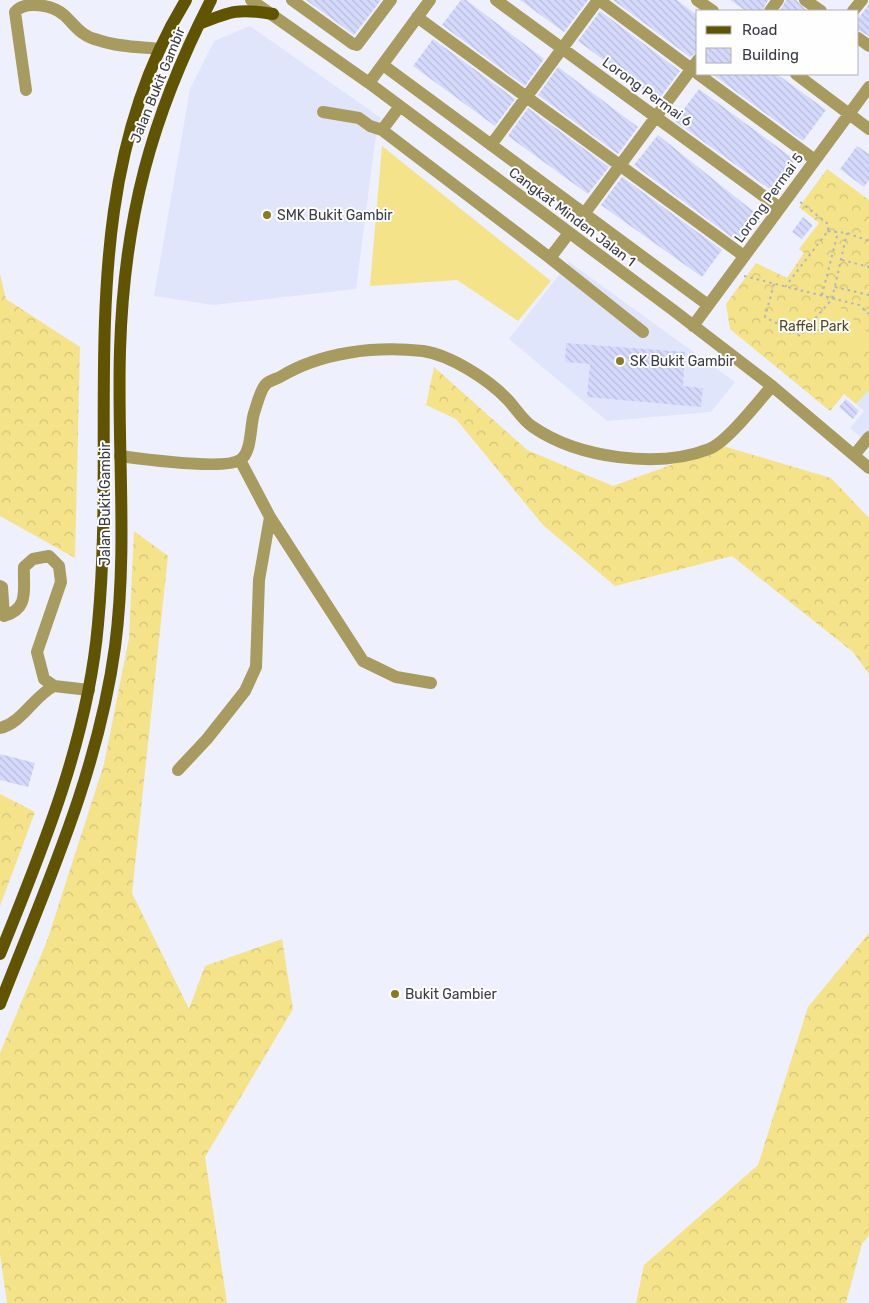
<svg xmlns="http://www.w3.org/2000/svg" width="869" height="1303" font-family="Rubik,sans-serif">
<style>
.built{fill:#e1e5fc}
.forest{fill:url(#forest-crowns)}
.pitch{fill:#f4e389}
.building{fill:url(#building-back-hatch)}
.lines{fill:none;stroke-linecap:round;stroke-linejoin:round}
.path{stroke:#b2b4c1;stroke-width:2;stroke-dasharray:2.5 4;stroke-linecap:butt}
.minor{stroke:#a79b5f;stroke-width:12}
.major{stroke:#615400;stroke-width:12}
.poi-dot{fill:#8b7b20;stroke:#fefefe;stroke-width:2}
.labels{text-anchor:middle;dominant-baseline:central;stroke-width:4;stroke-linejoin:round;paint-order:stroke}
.street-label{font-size:14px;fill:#393b47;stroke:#fefefe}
.poi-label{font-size:14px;fill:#393b47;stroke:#fefefe;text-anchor:start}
.park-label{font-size:14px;fill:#524b21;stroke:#fefefe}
</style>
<defs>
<pattern id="forest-crowns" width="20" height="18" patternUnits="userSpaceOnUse" patternTransform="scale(1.25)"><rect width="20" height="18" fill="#f4e389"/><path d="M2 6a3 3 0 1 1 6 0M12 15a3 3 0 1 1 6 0" fill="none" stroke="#d2c478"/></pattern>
<pattern id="building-back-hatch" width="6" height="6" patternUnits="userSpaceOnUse" patternTransform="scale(1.25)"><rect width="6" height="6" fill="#d5dafd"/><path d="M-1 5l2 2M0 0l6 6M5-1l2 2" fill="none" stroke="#b8bcda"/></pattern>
</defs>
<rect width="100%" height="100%" fill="#eef0fd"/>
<path class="built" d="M250,26L381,118L375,142L356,289L213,305L154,296L190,89L214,41Z
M569,262L735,382L711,412L607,421L509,339Z
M869,390V445L850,428L864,411L856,404Z"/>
<path class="forest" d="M827,169L869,200V390L856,404L844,394L830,411L730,329L726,304L756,263L787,278L804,253L799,249L819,223L799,207Z
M0,274L6,299L80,347L75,558L0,516Z
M434,367L527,450L613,486L723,446L831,478L869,518V674L853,652L732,556L615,586L543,525L456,419L426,405Z
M134,531L168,556L132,893L189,1009L205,966L282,939L293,1009L205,1157L227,1303H7L0,1254V1053L47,941L104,764L129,638Z
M0,794L35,812L0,906Z
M869,933V1235L862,1244L846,1303H636L644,1265L758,1165L808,1007Z"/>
<path class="pitch" d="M382,146L551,281L518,321L457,280L370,286Z
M837,305L869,334V343L856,358L819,324Z"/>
<path class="building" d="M306,0H381L354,35Z
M461,0H466L544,59L525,86L442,25Z
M520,0H588L564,32Z
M613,0H677L698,16V52L690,57Z
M730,0H768L762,11H746Z
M786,0H796L807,11H780Z
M869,4V36L858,30V19Z
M600,11L680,71L658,100L578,41Z
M433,39L515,99L495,126L413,66Z
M558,67L638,127L618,154L538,95Z
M712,74H777L826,110L803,141Z
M699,89L795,160L772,191L675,121Z
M528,108L609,167L588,194L508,136Z
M658,135L758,215L737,241L634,165Z
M857,146L869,154V180L864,187L840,169Z
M622,177L722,250L702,277L601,205Z
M803,217L813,225L802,239L792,232Z
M566,343L685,352L683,386L703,388L701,407L587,397L590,364L565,362Z
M846,399L859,411L853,419L839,407Z
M0,754L35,763L28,787L0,780Z"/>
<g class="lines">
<path class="path" d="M828,231L847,233L869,241
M842,260L869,267
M744,276L859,305L869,314
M774,284L765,317L800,336L832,299L847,233
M785,287L828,231V224L799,201
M835,287L869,295
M822,295L838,232"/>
<path class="minor" d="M251,0L369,83L673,310L772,386L869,468
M292,0L353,44L357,45L391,0
M496,0L780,208
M599,0L697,73
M697,0L713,11
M805,0L821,11
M770,11L778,0
M853,11L862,0
M417,17L744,256
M858,38L869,46
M383,65L708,305
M698,74L815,160
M796,74L869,129
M369,83L430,0
M26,90L15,12C25,0 53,5 64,15C71,21 76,29 84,34C88,37 93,39 98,40C118,47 140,47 160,49
M400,106L382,130L550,258L569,233
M323,112L359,118L370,126L382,130
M491,145L598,0
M584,214L698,60
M550,258L643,332
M693,326L869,87
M855,454L869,437
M120,456C142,459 224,470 240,460C252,453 250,426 254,413C257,405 260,390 266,384C269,381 276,379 280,377C321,352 375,346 423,351C450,355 488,379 507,399C515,407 523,421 533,427C578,458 658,469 709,449C727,442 758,402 772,386
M270,517L363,661L396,677L431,683
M0,586L2,587L4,616
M0,613L4,616C30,608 23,590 24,567L33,559L49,556L59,566L61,582L37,652L44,679L54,686
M0,728C22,723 34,696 54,686L89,690
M178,770L207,739L245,691L256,667L259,580L270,517L240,460"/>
<path class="major" d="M199,24C231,11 239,8 273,14
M0,954C43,848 88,739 98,624C118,415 69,190 186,0
M0,1004C46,886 98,773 115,647C128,549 117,448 120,350C124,218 151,117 211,0"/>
</g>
<g class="poi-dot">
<circle cx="267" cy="215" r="5"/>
<circle cx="620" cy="361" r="5"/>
<circle cx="395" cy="994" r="5"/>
</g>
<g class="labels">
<g class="street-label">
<text transform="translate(158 85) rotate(-68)">Jalan Bukit Gambir</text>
<text transform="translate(647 92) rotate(36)">Lorong Permai 6</text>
<text transform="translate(769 198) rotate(-54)">Lorong Permai 5</text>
<text transform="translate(572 217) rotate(37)">Cangkat Minden Jalan 1</text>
<text transform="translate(105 504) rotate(-90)">Jalan Bukit Gambir</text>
</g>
<g class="poi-label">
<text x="277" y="215">SMK Bukit Gambir</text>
<text x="630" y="361">SK Bukit Gambir</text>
<text x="405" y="994">Bukit Gambier</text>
</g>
<g class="park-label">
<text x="814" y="326">Raffel Park</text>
</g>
</g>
<rect x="696" y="10" width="162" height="65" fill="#fefefe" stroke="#afb0b5"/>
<rect x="706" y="26" width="25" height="8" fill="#615400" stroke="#afb0b5"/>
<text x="742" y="35" font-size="15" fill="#393b47">Road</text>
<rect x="706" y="48" width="25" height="15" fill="url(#building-back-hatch)" stroke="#afb0b5"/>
<text x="742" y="60" font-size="15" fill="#393b47">Building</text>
</svg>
